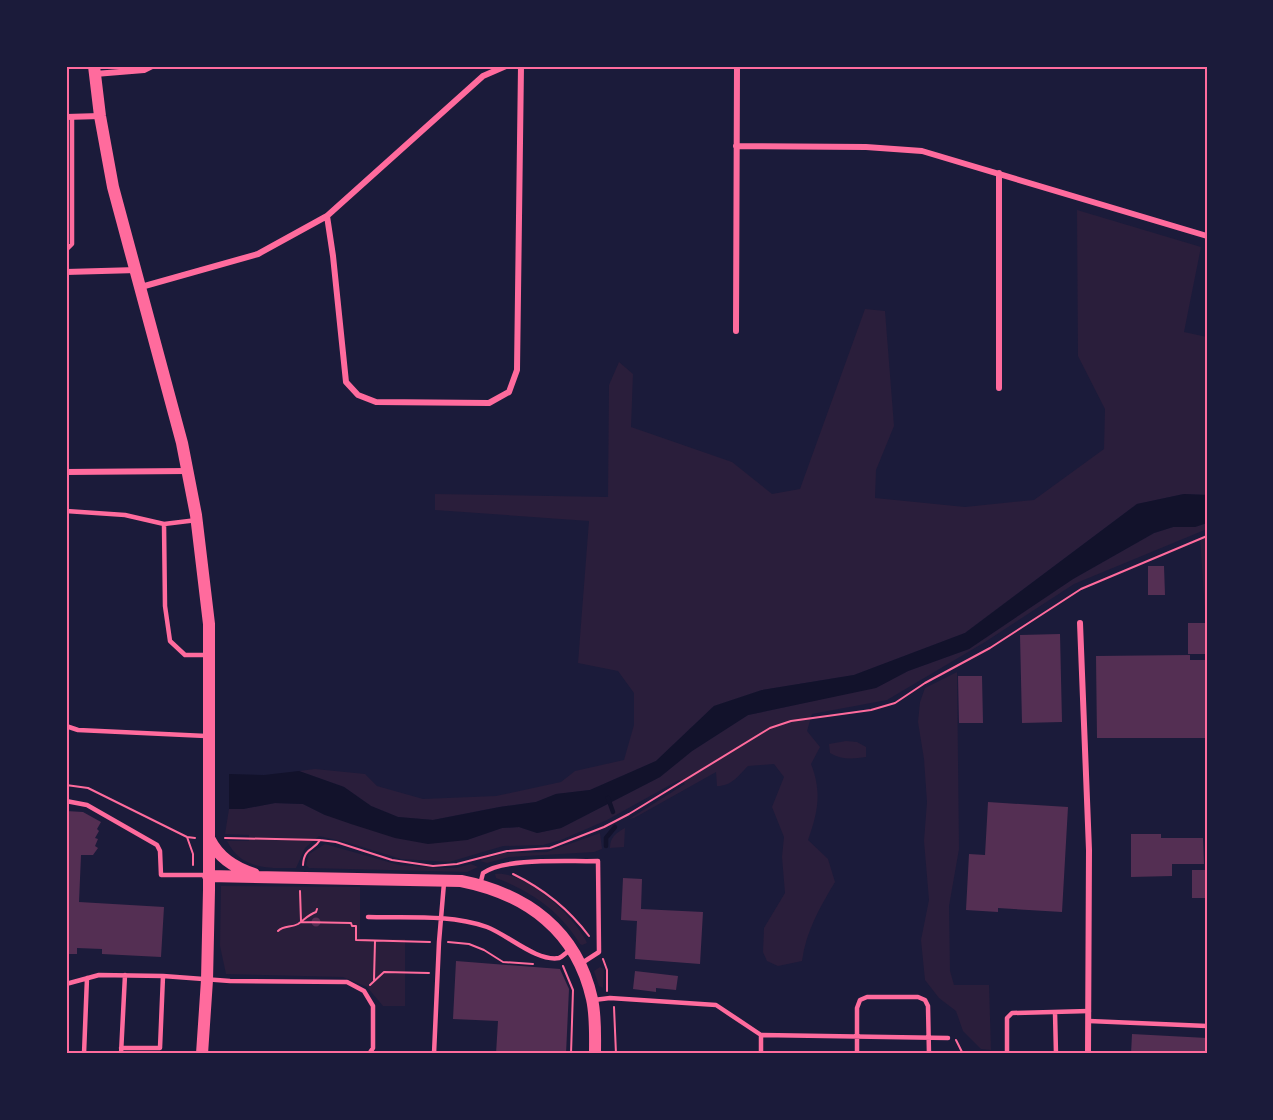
<svg xmlns="http://www.w3.org/2000/svg" width="1273" height="1120" font-family="'Asap Condensed',sans-serif">
<style>
.green{fill:#2a1e3b}
.water{fill:#12122b}
.lines{fill:none;stroke-linecap:round;stroke-linejoin:round}
.stream{stroke:#12122b;stroke-width:4.5}
.building{fill:#542f53}
.path{stroke:#ff6b9d;stroke-width:2}
.service{stroke:#ff6b9d;stroke-width:4.5}
.minor{stroke:#ff6b9d;stroke-width:6}
.secondary{stroke:#ff6b9d;stroke-width:12}
.neatline{fill:none;stroke:#ff6b9d;stroke-width:2}
</style>
<rect width="100%" height="100%" fill="#1b1b3a"/>
<path class="green" d="M1077,210L1201,247L1184,332L1207,337V495L1184,494L1137,504L965,633L854,675L762,690L714,706L656,761L590,790L556,794L536,802L499,807L433,820L398,817L371,806L344,787L299,771L315,769L365,774L377,786L423,799L496,796L561,782L575,771L624,760L634,725V693L618,671L578,663L589,521L435,510V494L608,497L609,385L619,362L633,374L631,427L732,462L772,494L800,489L865,309L885,311L894,426L876,470L875,498L965,507L1034,500L1104,449L1105,409L1078,356Z
M1207,523V529L1074,584L985,642L887,700L812,714L807,731L820,747L811,764C822,792 818,812 808,840L828,859L835,882C820,907 806,931 802,961L778,966L767,961L763,952L764,928L785,893L782,857L784,837L772,807L784,777L774,764L748,766C738,776 732,786 717,786L716,772L634,818L629,819L685,784L679,780L607,820L561,840L543,845L503,846L449,862L401,859L346,842L319,836L305,848L296,868C269,868 241,870 227,841H249V835L225,834L229,809H243L275,803L303,804L325,815L467,840L502,828L519,827L537,833L561,828L660,777L692,751L748,715L877,687L908,671L969,649L1073,579L1154,533L1173,527H1195Z
M1207,536V641L1200,538Z
M957,672L959,849L949,906L950,971L954,985H989L991,1050L981,1049L963,1031L956,1011L939,998L925,980L921,940L929,900L924,841L927,802L924,759L918,722L920,702L925,688Z
M846,741L857,742L866,747V757C853,759 841,760 830,753L829,744Z
M625,828L624,847L610,848C610,837 616,833 625,828Z
M600,833L602,849L594,852L509,857L487,863L480,861L504,853L547,852Z
M325,844L399,865L440,868H456L471,864L478,867L467,872L309,868L306,865L309,854Z
M495,874C524,870 576,917 587,943L582,945L580,944C559,910 532,892 496,878Z
M221,886L360,887V939H405V1006H383L367,987L343,977L226,974L220,946Z
M600,967L604,969L603,988L599,986L594,971Z"/>
<path class="water" d="M1184,494L1207,495V523L1195,527H1173L1154,533L1073,579L969,649L908,671L876,688L748,715L692,751L660,777L561,828L537,833L519,827L502,828L467,840L428,844L395,838L351,824L325,815L303,804L275,803L243,809H229V774L264,775L299,771L344,787L371,806L398,817L433,820L500,807L536,802L556,794L590,790L656,761L714,706L762,690L854,675L965,633L1137,504Z"/>
<g class="lines">
<path class="stream" d="M608,798L613,812
M606,846V838L615,827"/>
</g>
<path class="building" d="M1148,566H1164L1165,595H1148Z
M1188,623H1205V654H1188Z
M1060,634L1062,722L1022,723L1020,635Z
M1190,655V660H1206V738H1097L1096,656Z
M958,676H982L983,723H959Z
M988,802L1068,807L1062,912L998,908V912L966,910L969,854L985,855Z
M66,811L83,812L101,822L97,829L99,831L95,838L98,839L95,846L98,848L93,855H81L79,902L164,907L161,957L102,954V949L77,948V954H66Z
M1131,834H1161V838H1203L1204,864H1172V876L1131,877Z
M1192,870H1207V898H1192Z
M623,878L642,879L641,909L703,912L700,964L635,959L637,921L621,920Z
M311.5 922a4.5 4.5 0 1 1 9 0a4.5 4.5 0 1 1-9 0Z
M456,961L560,969L569,989L566,1054H496L498,1021L453,1019Z
M635,971L678,976L676,990L656,988V992L633,989Z
M1132,1034L1207,1038V1054H1131Z"/>
<g class="lines">
<path class="path" d="M66,785L88,788L187,837L195,838
M187,837L193,854V865
M225,838L320,840L336,842L392,860L433,866L457,864L507,851L550,848L604,827L629,814L770,728L791,721L871,710L895,703L925,683L990,648L1081,589L1207,536
M303,865C304,847 314,851 320,840
M513,874C544,889 568,908 589,936
M300,891L301,921
M301,922L351,923L352,926H356V940L430,942
M278,931C284,925 291,928 298,924C305,919 308,915 316,912L317,909
M448,942L469,944L484,950L503,962L533,964
M603,959L607,970V991
M563,966L573,990L571,1054
M374,980L375,941
M370,985L384,972L429,973
M614,1007L616,1054
M956,1040L963,1054"/>
<path class="service" d="M66,250L72,244V117
M66,511L125,515L164,524L197,520
M164,524L165,606L170,641L185,655H207
M66,726L78,730L206,736
M66,801L87,805L157,845L160,851L161,875H207
M480,885L483,873C506,857 569,862 598,861L599,952L582,963
M368,917C407,918 450,914 487,927C508,935 537,962 559,958C562,957 567,952 570,950
M66,984L99,975L163,976L230,981L347,982L364,991L373,1006V1048L369,1054
M594,1000L610,998L716,1005L761,1035L948,1038
M1055,1012L1056,1054
M1089,1021L1207,1026
M121,1048H160L163,976
M84,1054L87,978
M121,1054L125,975
M434,1054L439,942L444,883
M761,1054V1035
M857,1054V1008L860,1000L867,997H918L925,1000L928,1006L929,1054
M1007,1054V1018L1012,1013L1089,1011"/>
<path class="minor" d="M95,74L144,70L152,66
M66,117L100,116
M736,146L866,147L922,151L1207,236
M327,216L333,256L346,382L358,395L376,402L489,403L509,392L517,370L521,66
M66,272L137,270
M141,287L258,254L327,216L483,76L506,66
M736,331L737,66
M999,388V173
M66,472L187,471
M1080,623L1089,850L1088,1054"/>
<path class="secondary" d="M94,66L100,116L113,187L182,443L196,515L209,624V890L207,980L202,1054
M210,840C219,858 235,868 254,874
M208,876L461,881C527,894 577,931 592,999C596,1017 595,1036 595,1054"/>
</g>
<rect width="1273" height="1120" fill="none" stroke="#1b1b3a" stroke-width="135"/>
<rect x="68" y="68" width="1138" height="984" class="neatline"/>
</svg>
